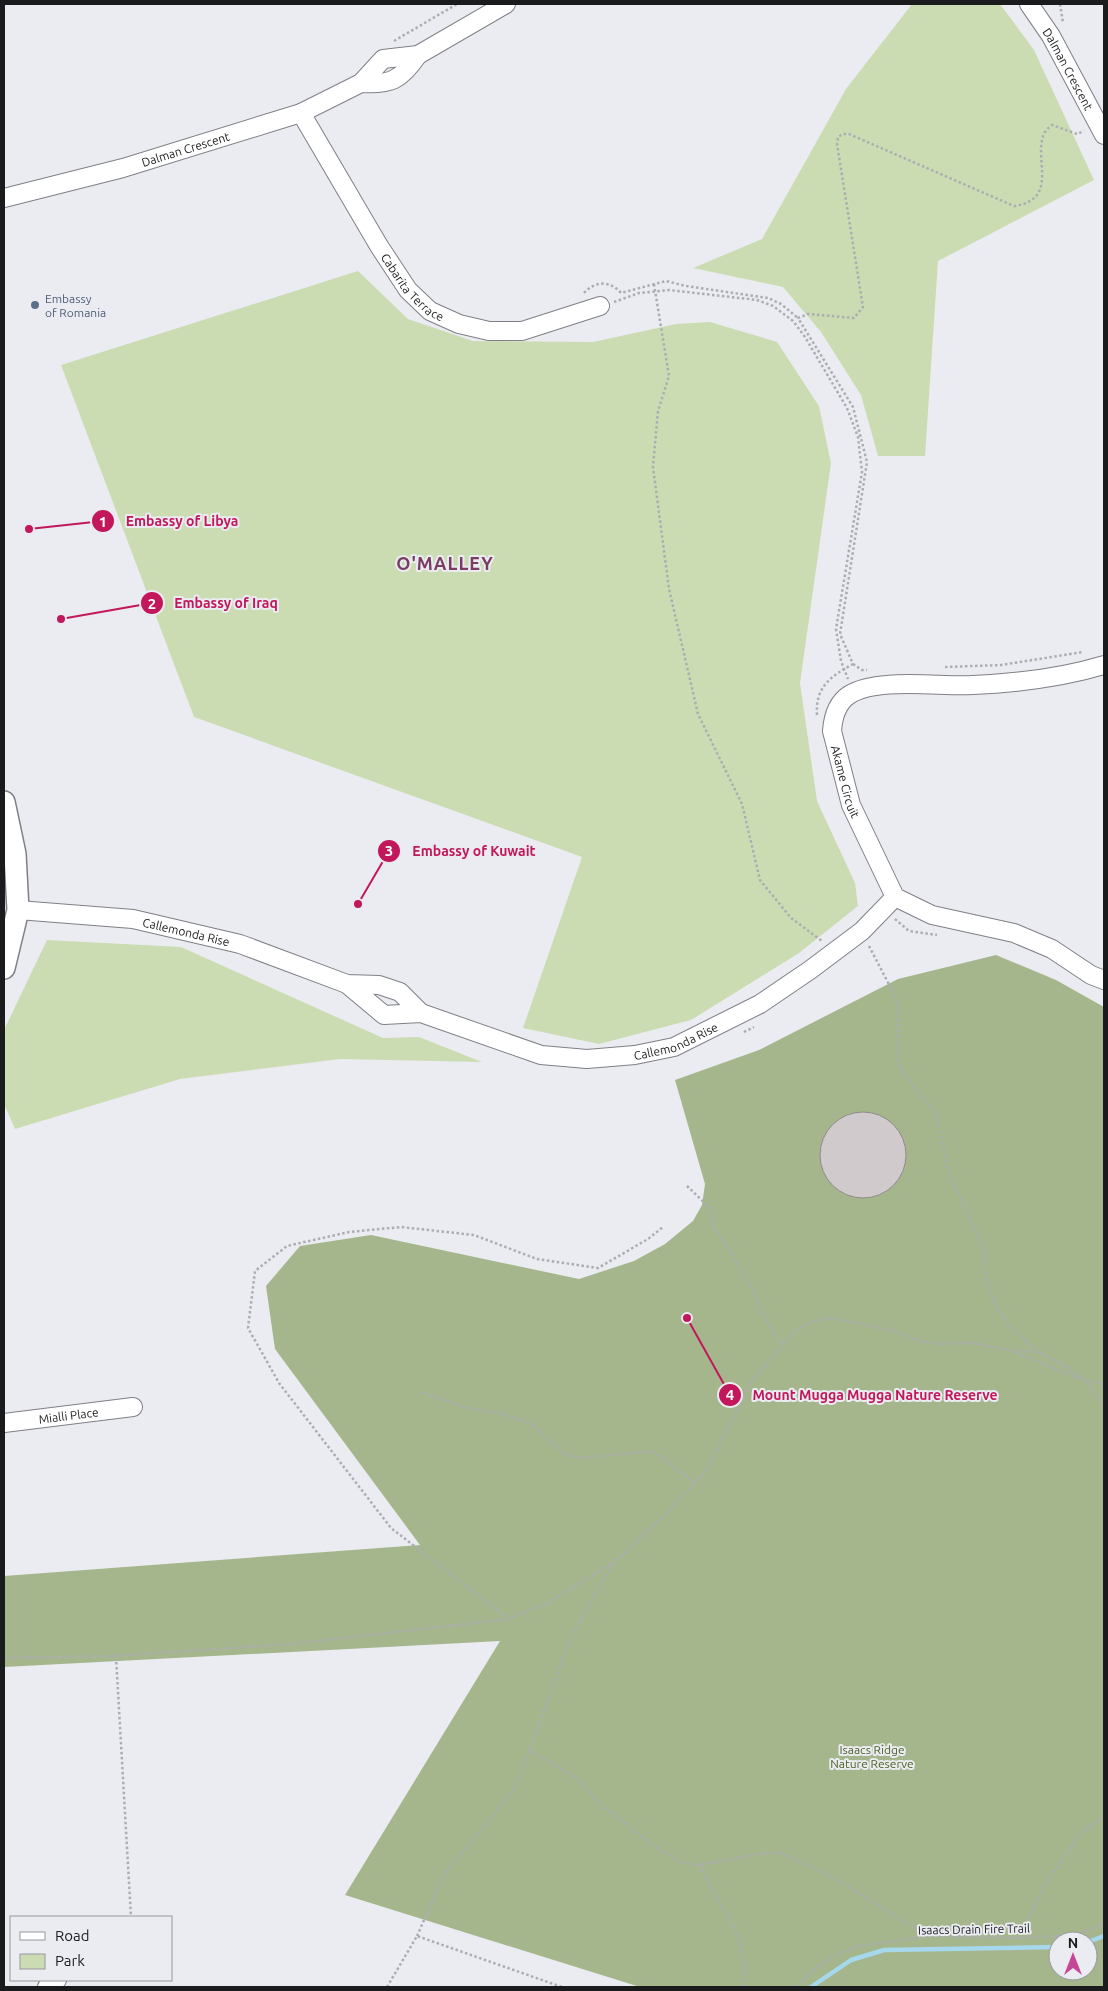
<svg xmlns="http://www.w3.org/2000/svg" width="1108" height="1991" font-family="Ubuntu,sans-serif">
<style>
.green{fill:#ccdcb2}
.forest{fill:#a6b68c;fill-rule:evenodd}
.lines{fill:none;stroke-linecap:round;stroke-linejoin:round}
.stream{stroke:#a5d8ec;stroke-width:4.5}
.building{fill:#d0cacc;stroke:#908a8c}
.minor-casing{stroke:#7f8086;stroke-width:20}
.tertiary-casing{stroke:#7f8086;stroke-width:24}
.path{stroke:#abadb2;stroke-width:2.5;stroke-dasharray:2.5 2.5;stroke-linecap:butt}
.minor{stroke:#fff;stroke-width:18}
.tertiary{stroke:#fff;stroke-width:21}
.service-dot{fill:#5c6f8a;stroke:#eaecf2;stroke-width:2}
.labels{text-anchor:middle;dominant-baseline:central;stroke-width:4;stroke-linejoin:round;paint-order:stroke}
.street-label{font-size:12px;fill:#1a1b1d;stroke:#eaecf2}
.service-label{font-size:12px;fill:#4e5e75;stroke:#eaecf2;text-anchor:start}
.park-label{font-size:12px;fill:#4c6022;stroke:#eaecf2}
.district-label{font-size:18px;font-weight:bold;letter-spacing:1px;fill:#7b3c62;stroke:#eaecf2}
.leader{fill:none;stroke:#c2185b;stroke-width:2}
.callout-dot{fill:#c2185b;stroke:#eaecf2;stroke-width:2}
.mark-label{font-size:15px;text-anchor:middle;font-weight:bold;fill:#fff}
.callout-label{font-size:14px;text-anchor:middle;font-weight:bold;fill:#c2185b;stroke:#eaecf2;stroke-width:4;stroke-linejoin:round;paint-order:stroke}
</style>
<rect width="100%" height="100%" fill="#eaecf2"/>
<path class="green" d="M912,4H1000L1034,50L1094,180L938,261L925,456H878L861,395L821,332L783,287L693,268L762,239L846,89Z
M358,271L408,319L473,341L593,342L676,324L710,322L777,342L819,406L831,463L800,683L817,801L855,883L858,906L799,953L691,1020L599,1044L523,1028L582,857L194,717L61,365Z
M47,940L181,947L383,1038L419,1037L482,1062L340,1059L180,1079L15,1129L4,1104V1030Z"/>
<path class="forest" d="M996,955L1056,980L1104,1007V1987H640L345,1895L500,1641L4,1667V1576L420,1545L275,1349L266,1286L300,1246L371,1235L579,1279L634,1261L665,1244L693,1221L702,1205L705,1184L675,1080L759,1050L898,979ZM1058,1941H1088V1971H1058Z"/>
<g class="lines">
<path class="stream" d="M1088,1942L1104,1936
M811,1987L851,1960L884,1950L1058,1947"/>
</g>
<path class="building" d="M820 1155a43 43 0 1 1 86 0a43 43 0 1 1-86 0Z"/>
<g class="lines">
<defs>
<g id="minor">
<path id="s1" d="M1029,4L1051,36L1104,135"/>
<path d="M361,83C391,85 401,80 418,55"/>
<path id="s2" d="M301,113L379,246L408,290L430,311L459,324L489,331H522L600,306"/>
<path id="s3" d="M4,198L123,168L301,113L361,83L383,59L418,55L506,4"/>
<path id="s4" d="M1104,665C1061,678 1018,683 973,685C940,687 877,677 849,695C837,703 833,717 832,731L851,805L895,897L932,915L1014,933L1052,949L1091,975L1104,980"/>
<path id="s5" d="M18,910L133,919L240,944L347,984L379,985L400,992L421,1013"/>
<path id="s6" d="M347,984L384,1015L421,1013L541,1055L587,1059L635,1055L674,1047L760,1004L810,970L862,931L895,897"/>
<path id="s7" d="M4,1423L133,1407"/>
<path d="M47,1987L57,1980"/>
</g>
<path id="tertiary" d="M4,802L15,854L18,910L4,968"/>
</defs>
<use href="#minor" class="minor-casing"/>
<use href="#tertiary" class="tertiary-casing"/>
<path class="path" d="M1060,4L1063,23
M394,41L457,4
M654,284L669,376L658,411L653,467L669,589L698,714L742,804L760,880L791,918L822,941
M584,293C595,281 610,280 621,293L666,281L686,286L768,298L781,304L798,318
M614,302L639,293L669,290L757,300L773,306L793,321L805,337L847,408L858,437L862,472L836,629L841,661L848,679
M853,664L862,670H867
M945,667L1001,665L1083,652
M817,715C815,687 831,676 853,664L840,634L867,462L853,407L798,318L808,314L854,318L863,307L837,144L838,137L843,134H849L1014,206C1067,199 1023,144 1052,125L1077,134L1084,131
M895,919L909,931L937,935
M869,946L895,996L898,1008V1062L904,1074L936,1113L949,1173L984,1248L986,1278L994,1303L1011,1328L1038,1352L1066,1366L1086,1381L1104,1407
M744,1032L754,1027
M687,1186L712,1210L711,1223C727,1244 740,1266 752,1289C762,1309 768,1328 783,1345
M1017,1353L1081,1379
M1087,1381L1104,1384
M421,1392L467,1408L499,1413L530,1423L566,1455L582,1458L653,1451L695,1482
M509,1619L391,1528L279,1383L248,1328L255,1271L287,1246L349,1232L401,1227L474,1235L537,1259L598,1268L648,1239L663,1227
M116,1657L131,1917
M4,1658L112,1656L291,1644L509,1619L550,1602L611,1564
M530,1751L578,1778L598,1802L654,1846L683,1863L699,1865L766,1853H781L831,1876L928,1936
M699,1865L740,1939L746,1987
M417,1936L444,1875L516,1787L572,1635L613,1564L660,1520L707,1470L752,1381L796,1330L813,1321L832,1318L894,1331L920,1341L940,1344L972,1343L1013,1351L1038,1352
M1018,1938L1045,1885L1081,1833L1104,1816
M387,1987L417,1936L562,1987
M796,1987L814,1969L833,1957L854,1947L928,1936L1018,1938L1075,1935L1104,1924"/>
<use href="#minor" class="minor"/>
<use href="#tertiary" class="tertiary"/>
</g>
<circle class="service-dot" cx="35" cy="305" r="5"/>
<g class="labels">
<g class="street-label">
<text stroke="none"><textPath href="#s1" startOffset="76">Dalman Crescent</textPath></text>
<text stroke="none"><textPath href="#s3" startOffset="188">Dalman Crescent</textPath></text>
<text stroke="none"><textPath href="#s2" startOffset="208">Cabarita Terrace</textPath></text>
<text stroke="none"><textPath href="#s4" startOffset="352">Akame Circuit</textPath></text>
<text stroke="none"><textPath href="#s5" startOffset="170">Callemonda Rise</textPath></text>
<text stroke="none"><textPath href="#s6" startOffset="350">Callemonda Rise</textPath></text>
<text stroke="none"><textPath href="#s7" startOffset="65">Mialli Place</textPath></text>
<text transform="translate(974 1929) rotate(-1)">Isaacs Drain Fire Trail</text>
</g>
<g class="service-label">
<text x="45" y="298">Embassy<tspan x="45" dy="14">of Romania</tspan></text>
</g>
<g class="park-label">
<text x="872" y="1749">Isaacs Ridge<tspan x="872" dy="14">Nature Reserve</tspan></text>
</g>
<g class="district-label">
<text x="445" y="563">O'MALLEY</text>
</g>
</g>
<path class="leader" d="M29 529L103 521M61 619L152 603M358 904L389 851M687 1318L730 1395"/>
<g class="callout-dot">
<circle cx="29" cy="529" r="5"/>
<circle cx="61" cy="619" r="5"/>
<circle cx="358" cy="904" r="5"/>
<circle cx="687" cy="1318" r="5"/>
<circle cx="103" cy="521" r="12"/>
<circle cx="152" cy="603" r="12"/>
<circle cx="389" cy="851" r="12"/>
<circle cx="730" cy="1395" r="12"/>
</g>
<g class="mark-label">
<text x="103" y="527">1</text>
<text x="152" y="609">2</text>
<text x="389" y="856">3</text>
<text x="730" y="1400">4</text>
</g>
<g class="callout-label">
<text x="182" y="526">Embassy of Libya</text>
<text x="226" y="608">Embassy of Iraq</text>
<text x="474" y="856">Embassy of Kuwait</text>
<text x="875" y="1400">Mount Mugga Mugga Nature Reserve</text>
</g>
<rect width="1108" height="1991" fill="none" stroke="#1a1b1d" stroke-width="10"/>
<rect x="10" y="1916" width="162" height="65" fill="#eaecf2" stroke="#97989d"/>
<rect x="20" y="1932" width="25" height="8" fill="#ffffff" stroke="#97989d"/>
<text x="55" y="1941" font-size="15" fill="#1a1b1d">Road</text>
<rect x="20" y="1954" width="25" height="15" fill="#ccdcb2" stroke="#97989d"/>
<text x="55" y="1966" font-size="15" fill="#1a1b1d">Park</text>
<g transform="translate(1073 1956)"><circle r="24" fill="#eaecf2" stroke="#97989d"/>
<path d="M0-4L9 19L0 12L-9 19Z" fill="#c54896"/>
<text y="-8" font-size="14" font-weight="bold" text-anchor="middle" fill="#1a1b1d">N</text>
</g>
</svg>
